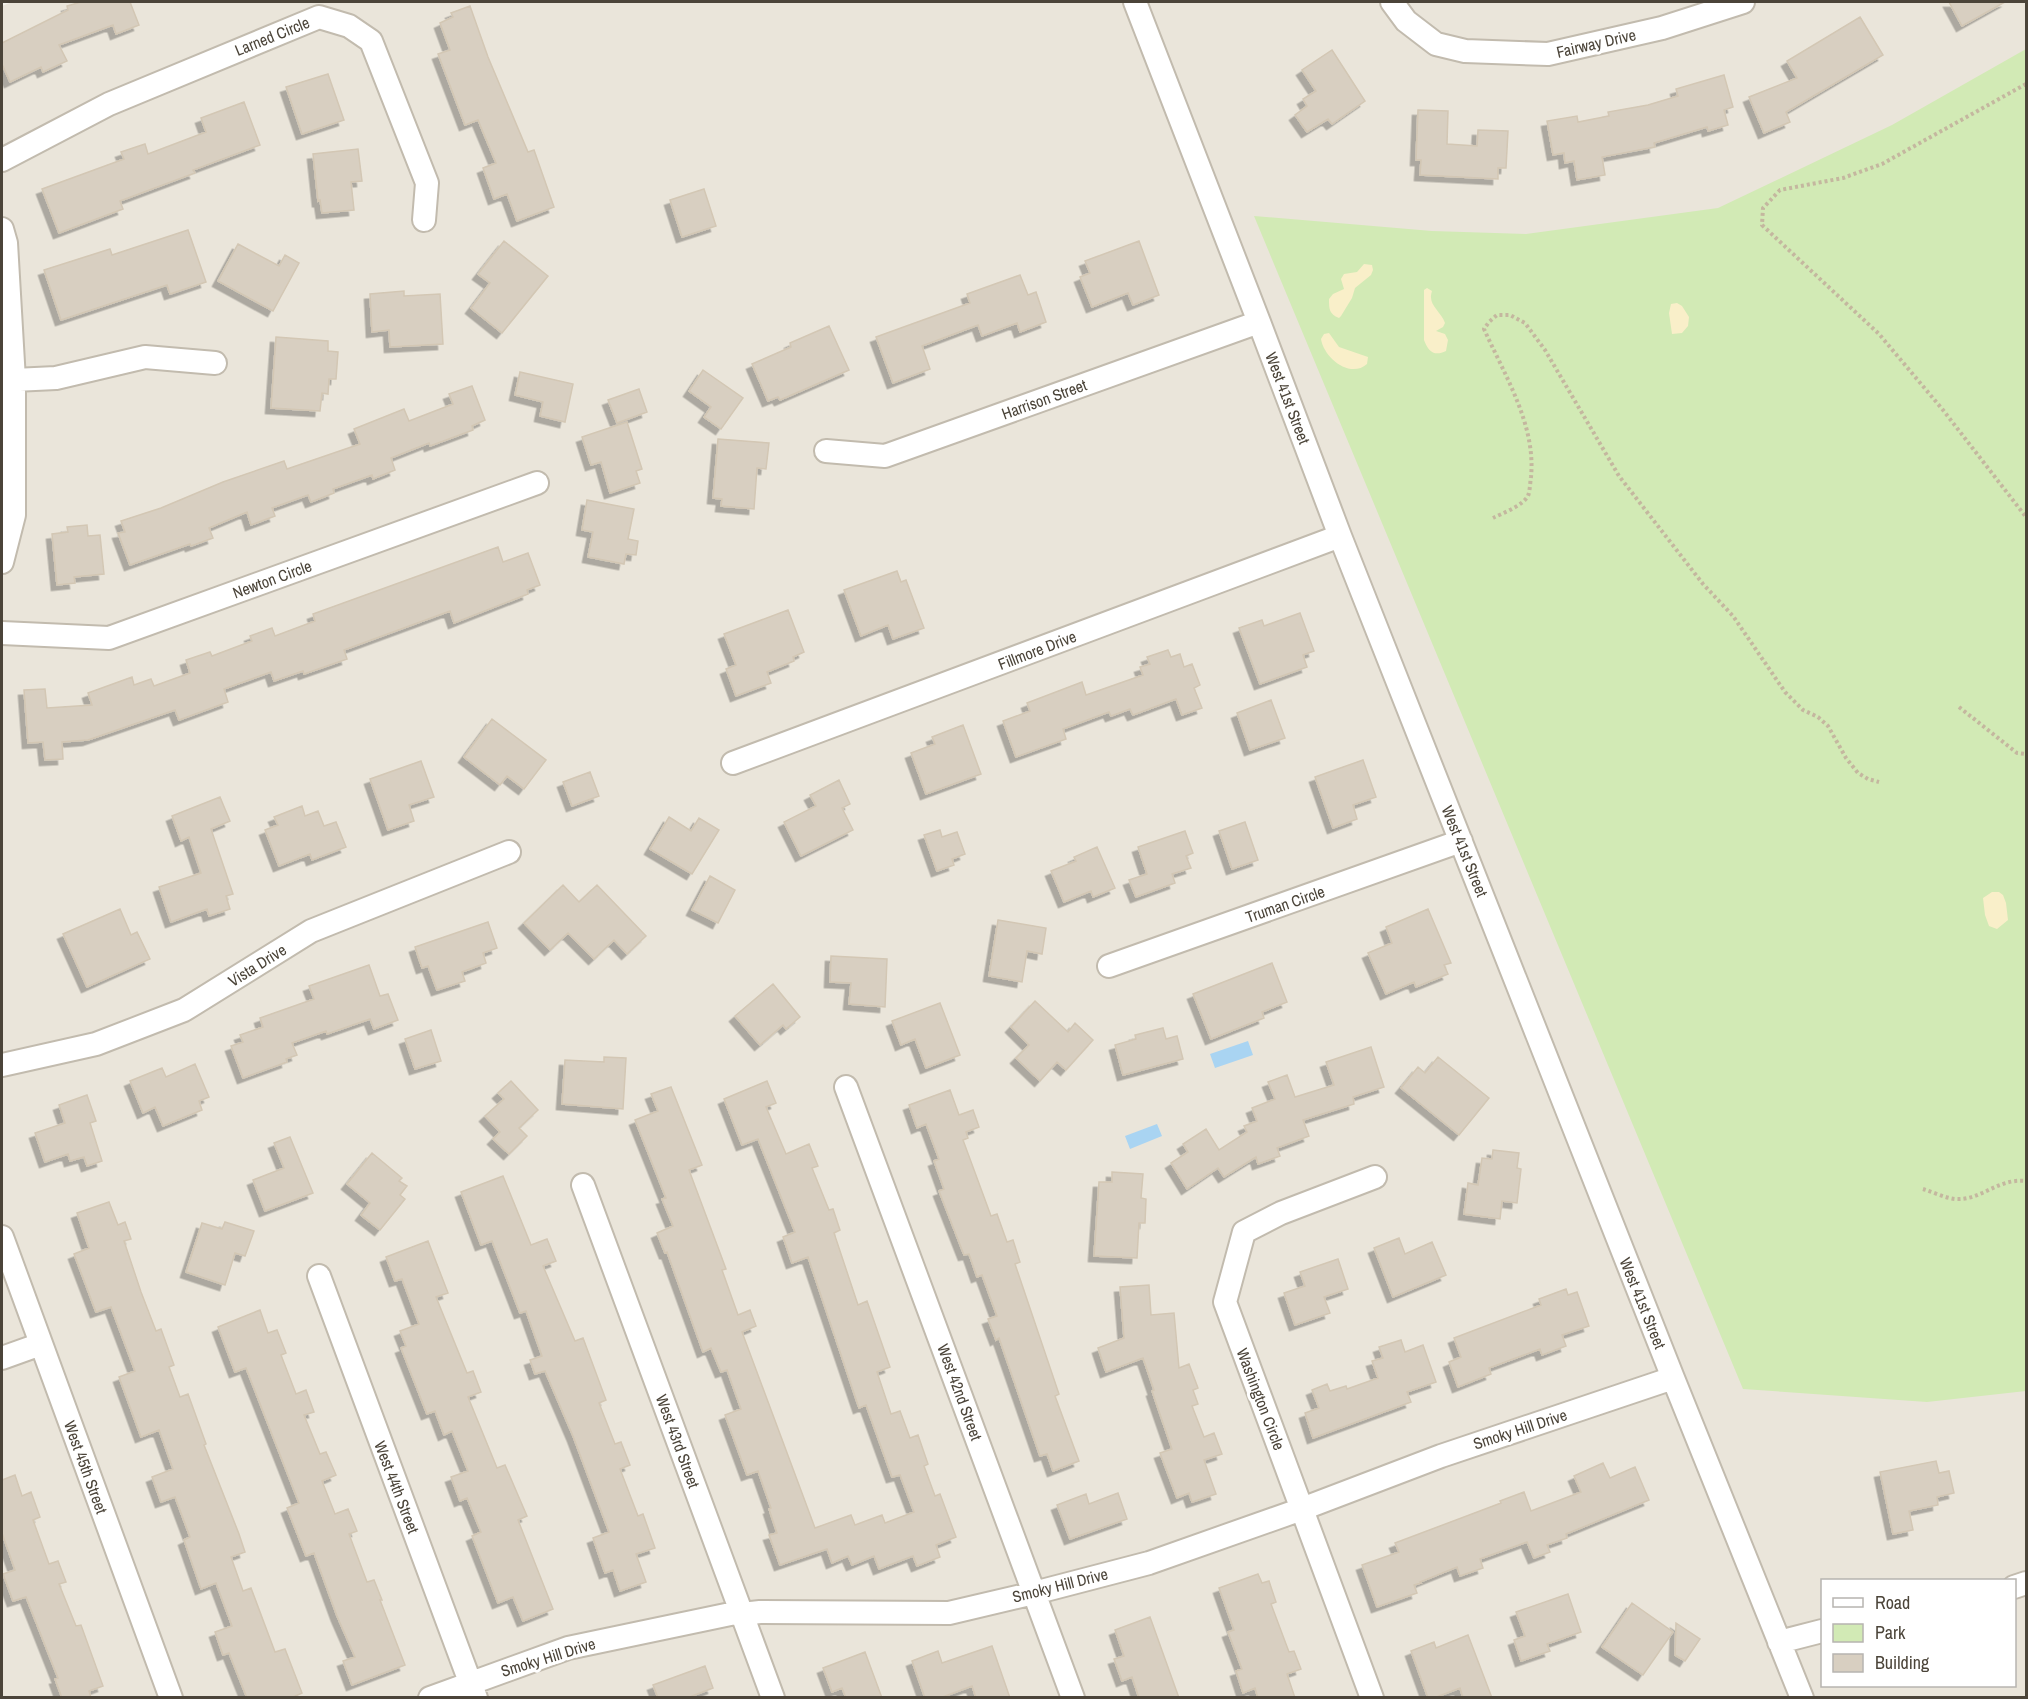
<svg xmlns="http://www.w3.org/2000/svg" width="2028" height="1699" font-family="'Archivo Narrow',sans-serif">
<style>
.residential{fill:#eae5da;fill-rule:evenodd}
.green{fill:#d2eab5}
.sand{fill:#f9efc9}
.water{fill:#a9d4f2}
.building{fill:#d8cfc1;stroke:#d3c7b4;stroke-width:1.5;filter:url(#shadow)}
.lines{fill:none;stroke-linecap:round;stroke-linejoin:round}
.minor-casing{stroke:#c2bbae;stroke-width:26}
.path{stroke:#c4b79f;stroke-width:4;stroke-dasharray:3 3;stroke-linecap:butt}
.minor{stroke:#fff;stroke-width:22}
.labels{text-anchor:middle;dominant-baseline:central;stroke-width:6;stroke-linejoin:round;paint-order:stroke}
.street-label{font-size:16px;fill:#4b4439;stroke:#fff}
</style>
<defs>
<filter id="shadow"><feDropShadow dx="-5.5" dy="5.5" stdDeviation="0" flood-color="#0004"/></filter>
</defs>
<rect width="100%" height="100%" fill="#f6f3ec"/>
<path class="residential" d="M12,2H2026V1697L2,1698V6ZM1822,1580H2014V1686H1822Z"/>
<path class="green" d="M2026,49V1391L1927,1402L1743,1389L1254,216L1432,231L1526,234L1718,208L1892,125Z"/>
<path class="sand" d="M1364,264L1372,265L1373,270L1371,275L1355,288L1352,298L1341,316L1339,318C1329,314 1329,309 1329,299L1333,294L1344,289L1341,279L1344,274L1357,272Z
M1427,288L1432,291C1427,305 1441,311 1445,323L1443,327L1436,331L1445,334L1448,340L1446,351C1434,357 1428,351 1424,340V290Z
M1677,303L1682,306L1689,317L1688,326L1682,333L1672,334L1669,313L1671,304Z
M1329,333L1339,347L1368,357L1367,364C1350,379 1324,358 1321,339L1324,334Z
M1992,892H1999L2003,895L2006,903L2008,920L1997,929L1989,926L1985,915L1983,898Z"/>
<path class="water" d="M1248,1041L1253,1055L1215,1068L1210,1054Z
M1157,1124L1162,1136L1130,1149L1125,1136Z"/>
<path class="building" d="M81,2H130L139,25L116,34L113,25L59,45L67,61L43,72L41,67L10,82L2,64V43L68,10L67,6Z
M1949,2H2005L1962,26Z
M470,6L488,57L528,152L534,150L554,207L517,221L507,194L494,199L483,168L496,163L478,120L465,125L438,54L450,50L440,23L453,17L451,13Z
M1860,17L1883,55L1786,112L1790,122L1764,133L1749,97L1797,78L1787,61Z
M1332,50L1365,101L1332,124L1328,119L1307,132L1295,115L1307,106L1303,99L1316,91L1302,70Z
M328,74L344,120L302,134L286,87Z
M1724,75L1733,107L1724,110L1728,125L1708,131L1707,127L1654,143L1655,147L1602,157L1605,175L1577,180L1574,161L1565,163L1564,153L1553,155L1547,121L1577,116L1578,122L1609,116L1608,112L1648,105L1678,96L1676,89Z
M244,102L260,145L193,170L195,173L120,201L123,209L59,233L42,189L124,159L121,152L145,144L148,154L206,132L201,118Z
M1418,110L1448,111L1447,144L1477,146L1478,130L1508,131L1506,168H1498V179L1420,175L1421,160H1416Z
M358,149L362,181L351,182L354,210L322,213L320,200L318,201L313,154Z
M704,189L716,226L682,237L670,200Z
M188,230L206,282L170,294L167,285L61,320L44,270L110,249L112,255Z
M504,241L548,276L502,333L471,308L490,283L478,274Z
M1139,241L1159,295L1133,305L1128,293L1092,307L1080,277L1090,273L1085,261Z
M238,244L279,266L285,255L299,263L273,311L218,281Z
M1020,275L1028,295L1036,292L1046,322L1020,332L1017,323L982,336L978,325L922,346L930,369L893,383L876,337L970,303L967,294Z
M404,291V296L440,294L443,344L390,347L389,330L372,332L370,294Z
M829,326L849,370L780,400L778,397L768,401L752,364L791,347L790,343Z
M276,337L328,341V351L338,352L336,379H329L328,394L322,393L320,411L271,408Z
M703,370L743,398L721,429L704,417L711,407L689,391Z
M520,372L573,384L565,422L540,416L543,402L515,395Z
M472,386L485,420L472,426L473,430L430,446L429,443L391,458L395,470L373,479L372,475L333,489L334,493L311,502L308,495L272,508L275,516L251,525L247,512L209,528L213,538L191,546L190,544L130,565L118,533L125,532L121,521L161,508L223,482L284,461L287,469L360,444L354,429L404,409L409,421L453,404L449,394Z
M639,389L647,412L617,423L608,400Z
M627,422L642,469L636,471L640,483L610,493L601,462L591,465L582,437Z
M718,439L769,443L766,469L757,468L754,509L721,506L722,499L713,498Z
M587,500L634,509L628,539L638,541L636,555L626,554L624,564L588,557L593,532L582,530Z
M87,525L88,536L100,535L104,574L74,577L75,583L57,585L52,534L68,532L67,527Z
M498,547L503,562L528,553L540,585L527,590L528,594L454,623L450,611L344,650L347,659L304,674L303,671L274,681L271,672L224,689L228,702L179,720L175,710L88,740L62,742L63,759L45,760L43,742L28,743L24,690L45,689L47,708L92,705L88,693L132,677L134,685L151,679L154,686L190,673L186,660L210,652L212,656L252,641L250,636L272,628L275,636L315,621L313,614Z
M897,571L901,582L906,580L924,628L893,639L888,625L861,636L844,590Z
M788,610L804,652L793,657L794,661L767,672L771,683L736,696L726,669L736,665L724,634Z
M1300,613L1314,651L1303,655L1307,667L1260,684L1239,628L1262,620L1264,626Z
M1168,650L1171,657L1180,654L1184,667L1192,664L1200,685L1194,688L1202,708L1182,715L1176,699L1133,715L1130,709L1111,716L1109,712L1063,729L1066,739L1016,757L1003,721L1030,711L1027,703L1082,682L1086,695L1143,675L1140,667L1150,664L1147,657Z
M1271,700L1285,738L1250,750L1237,713Z
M492,719L546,760L524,789L507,776L500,785L464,757Z
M963,725L981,774L926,794L911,753L935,744L932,737Z
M1363,760L1376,797L1353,805L1357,819L1333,828L1315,777Z
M421,761L434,797L409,805L414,821L388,830L370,779Z
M590,772L599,796L572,806L563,782Z
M839,780L850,804L842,808L853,830L801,856L784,822L816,806L810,795Z
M220,797L230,821L211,829L233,894L226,896L230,909L209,916L207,909L171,922L159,887L201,873L189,837L181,841L172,816Z
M302,806L305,816L318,811L324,826L336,822L346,847L312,860L310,854L279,866L265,830L278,825L274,817Z
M669,817L691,831L699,818L719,830L692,874L650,849Z
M1245,822L1258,860L1232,869L1219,831Z
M940,830L942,837L957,832L965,854L952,859L954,865L937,871L924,835Z
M1185,831L1193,853L1186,856L1191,868L1172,874L1175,883L1136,897L1129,880L1147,874L1138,847Z
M1097,847L1115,888L1093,897L1091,891L1064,902L1051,871L1076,861L1074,857Z
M710,876L735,890L718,923L692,910Z
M563,885L579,902L597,885L646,936L627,954L614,940L594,959L568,933L550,950L524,923Z
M120,909L131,935L137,932L150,959L87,987L63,934Z
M1428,909L1451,963L1444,965L1448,974L1416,987L1414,982L1386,994L1368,953L1392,943L1386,927Z
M998,920L1046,928L1042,954L1027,951L1022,982L989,976Z
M488,922L497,948L483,953L486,963L462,972L465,981L437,990L428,966L422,968L415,947Z
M831,956L887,959L885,1007L849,1004L851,983L830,982Z
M1272,963L1287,1002L1262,1012L1264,1018L1211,1039L1193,994Z
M369,965L380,996L388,994L398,1020L374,1029L370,1019L327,1034L326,1031L292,1043L297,1055L286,1059L287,1062L243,1078L231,1046L243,1042L240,1035L263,1027L260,1018L314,999L309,986Z
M773,984L800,1017L786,1029L783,1025L760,1045L735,1016Z
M1035,1001L1068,1032L1075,1023L1093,1040L1066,1070L1057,1062L1040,1081L1016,1058L1029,1045L1011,1027Z
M940,1003L960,1055L926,1068L915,1039L901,1045L892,1021Z
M1163,1028L1166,1039L1177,1036L1183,1059L1123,1075L1115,1045L1136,1039L1135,1035Z
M431,1030L441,1061L415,1069L405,1039Z
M1371,1047L1384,1087L1353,1097L1354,1104L1303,1120L1309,1136L1277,1148L1280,1156L1258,1164L1256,1157L1224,1177L1218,1168L1187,1189L1171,1163L1188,1152L1183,1144L1206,1129L1219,1150L1247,1132L1244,1126L1257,1121L1252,1108L1275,1099L1268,1082L1287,1075L1295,1097L1334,1085L1326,1062Z
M604,1057L626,1058L623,1109L562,1104L565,1060L604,1062Z
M1438,1057L1489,1098L1459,1135L1401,1088L1418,1067L1425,1073Z
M195,1064L209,1097L199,1101L202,1110L163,1126L155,1107L143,1113L130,1081L162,1068L166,1077Z
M511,1081L538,1110L519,1128L527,1136L509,1154L493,1139L500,1132L485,1116L504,1099L498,1093Z
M767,1081L776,1103L766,1107L786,1154L809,1144L818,1166L812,1168L829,1210L833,1209L840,1230L834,1233L858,1305L867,1301L890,1367L877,1372L891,1414L900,1411L910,1438L918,1435L928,1464L924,1466L935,1496L940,1494L956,1537L936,1545L940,1557L917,1566L913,1556L879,1569L874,1556L852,1565L848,1556L832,1563L827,1549L780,1565L769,1535L777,1533L769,1509L771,1508L758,1471L747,1475L725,1415L741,1409L727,1370L721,1372L711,1348L703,1352L667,1252L665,1253L657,1233L673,1226L662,1199L666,1198L635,1120L658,1111L651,1094L671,1087L702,1165L689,1170L726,1269L722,1270L738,1315L750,1310L756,1326L742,1332L815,1528L851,1515L855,1525L882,1515L885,1523L914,1512L900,1475L892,1477L866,1405L859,1408L808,1257L792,1263L783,1237L795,1232L758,1139L742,1145L724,1099Z
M950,1090L959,1115L973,1110L979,1127L966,1132L968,1138L963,1140L991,1216L997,1214L1007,1242L1013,1240L1020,1262L1015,1264L1059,1394L1055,1396L1079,1461L1053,1471L1047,1454L1040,1456L999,1338L996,1340L988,1319L997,1316L982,1275L977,1277L969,1254L964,1255L939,1191L944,1189L934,1161L939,1159L926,1124L917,1128L909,1105Z
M87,1095L96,1121L90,1123L102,1161L87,1166L84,1157L70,1161L68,1154L45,1162L35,1133L65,1123L59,1105Z
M290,1137L313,1193L265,1211L253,1180L284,1168L274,1143Z
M1493,1150L1519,1153L1517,1168L1521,1169L1517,1203L1502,1201L1500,1219L1464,1214L1468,1183L1478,1185L1482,1158L1492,1159Z
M372,1153L402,1178L399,1181L407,1186L400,1195L405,1199L380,1230L361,1215L370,1203L347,1184Z
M1112,1172L1143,1174L1141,1198L1146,1199L1145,1223H1139L1137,1258L1094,1256L1099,1182H1112Z
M503,1176L531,1245L547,1239L556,1261L543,1266L575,1341L583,1338L606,1400L599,1403L615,1444L621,1442L630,1465L620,1469L638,1516L643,1514L655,1548L636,1554L646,1582L620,1591L613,1570L605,1573L593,1538L609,1532L573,1436L545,1371L535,1374L530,1360L542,1356L526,1311L520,1313L492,1241L481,1245L461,1192Z
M109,1202L118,1225L125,1222L131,1239L124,1241L141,1292L156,1331L161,1329L174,1365L169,1367L180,1397L188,1394L206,1444L204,1445L239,1534L245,1552L231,1557L243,1591L251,1588L275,1652L285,1649L302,1693L291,1698H247L229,1653L223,1655L215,1632L232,1626L216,1583L201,1589L184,1540L190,1537L175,1497L161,1502L152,1477L173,1469L159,1430L141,1437L119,1377L135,1371L111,1307L96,1312L74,1254L89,1248L77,1213Z
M225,1222L254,1231L245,1256L235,1253L225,1285L186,1272L202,1223L222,1229Z
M1399,1238L1405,1254L1432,1242L1446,1275L1393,1297L1374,1248Z
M428,1241L448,1293L436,1297L467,1373L473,1371L481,1392L468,1397L497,1468L505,1465L527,1516L518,1520L553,1609L523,1621L513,1597L498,1603L472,1536L481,1532L467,1498L460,1501L451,1477L468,1471L452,1431L444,1435L435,1411L427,1414L401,1348L406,1346L400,1331L419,1324L402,1279L395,1281L386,1257Z
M1338,1259L1348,1289L1324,1297L1330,1313L1295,1325L1284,1293L1305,1286L1300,1272Z
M1149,1285L1151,1315L1174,1313L1179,1368L1189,1364L1198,1388L1193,1390L1198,1404L1192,1406L1204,1437L1214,1433L1222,1454L1204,1460L1216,1494L1192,1502L1189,1493L1177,1498L1160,1453L1172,1449L1152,1391L1154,1390L1143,1358L1106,1372L1098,1348L1124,1338L1120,1287Z
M1566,1289L1568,1295L1577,1292L1589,1326L1562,1335L1566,1346L1542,1355L1540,1349L1489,1368L1491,1374L1458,1387L1449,1362L1461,1357L1454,1338L1541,1305L1539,1299Z
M260,1310L268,1333L277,1330L286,1353L281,1355L296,1394L306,1390L314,1412L304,1415L320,1454L326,1452L336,1475L322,1481L335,1514L348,1509L357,1531L349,1534L367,1582L374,1580L382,1600H380L405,1665L352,1685L343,1661L355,1657L337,1616L314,1553L306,1556L287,1508L299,1503L246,1368L235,1372L218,1327Z
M1401,1340L1405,1352L1423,1345L1436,1382L1407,1392L1411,1402L1313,1438L1305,1413L1319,1408L1312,1390L1327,1384L1330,1391L1346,1386L1347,1389L1378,1378L1372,1361L1383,1358L1379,1347Z
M1936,1461L1939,1473L1949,1471L1954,1493L1937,1497L1938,1505L1909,1511L1913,1530L1893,1534L1880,1472Z
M1603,1463L1610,1478L1635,1467L1649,1500L1566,1534L1567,1538L1547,1545L1550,1552L1534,1558L1527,1542L1480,1559L1483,1568L1460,1576L1457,1567L1420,1582L1421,1583L1414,1585L1417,1593L1377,1607L1362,1565L1399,1552L1395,1543L1501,1503L1500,1501L1524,1492L1531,1511L1581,1492L1574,1476Z
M15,1475L22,1496L31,1492L40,1517L33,1520L49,1564L58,1561L66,1582L59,1584L76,1626L81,1625L103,1686L89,1691L91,1698H62L55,1679L58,1678L26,1597L13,1601L3,1574L15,1570L2,1533V1480Z
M1118,1493L1127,1519L1070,1539L1057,1505L1086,1494L1089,1504Z
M1258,1574L1262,1583L1269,1581L1276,1602L1271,1604L1289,1652L1294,1651L1301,1669L1287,1674L1295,1698H1258L1255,1688L1243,1693L1236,1671L1242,1669L1228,1632L1234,1630L1219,1588Z
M1568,1594L1581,1632L1547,1644L1550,1651L1521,1661L1514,1640L1525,1636L1516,1612Z
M1632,1603L1673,1632L1643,1675L1602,1647Z
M1150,1617L1179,1698H1139L1132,1677L1122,1681L1114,1659L1124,1656L1115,1630Z
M1676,1623L1700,1639L1685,1661L1675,1655Z
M1468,1635L1492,1698H1463L1460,1688L1434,1698H1428L1411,1651L1434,1642L1436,1648Z
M992,1646L1010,1698H976L972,1686L940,1698H925L912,1661L938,1651L942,1663Z
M865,1652L882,1698H846L842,1688L832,1692L823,1668Z
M705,1666L713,1688L687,1698H658L653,1685Z"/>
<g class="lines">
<defs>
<path id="minor" d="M1135,2L1259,322L1340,536L1673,1378L1802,1698
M1392,2L1406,21L1436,44L1465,51L1548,54L1662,28L1743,2
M2,160L109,104L319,17L349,26L371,41L427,183L424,220
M2,229L6,243L14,380V515L2,562
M14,380L56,378L145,357L215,363
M826,451L885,456L1259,322
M2,633L109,638L537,483
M733,763L1340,536
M1109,966L1461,841
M2,1065L96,1044L184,1010L311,931L509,852
M846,1087L1073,1698
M583,1185L773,1698
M2,1237L171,1698
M319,1276L476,1698
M2,1358L41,1344
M2014,1587L2026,1583
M1779,1642L1822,1631
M430,1698L568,1648L740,1612L742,1614L760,1612L949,1613L1034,1593L1149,1563L1302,1509L1441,1456L1673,1378
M1372,1698L1225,1302L1244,1232L1281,1213L1375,1177"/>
</defs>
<use href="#minor" class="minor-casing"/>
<path class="path" d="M2026,84L1882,164L1843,178L1780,190L1763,208L1762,225L1879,334L1943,410L2026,517
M1493,518C1503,513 1522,506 1528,496C1530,491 1530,483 1531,477C1536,425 1505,376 1484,329L1489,322L1497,315H1510L1525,323L1545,350L1619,476L1703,584L1733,616L1785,692L1803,710L1818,717L1828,726L1846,758L1858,773L1868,779L1879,782
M1959,707L2017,753L2026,754
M1923,1189C1933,1192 1945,1198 1955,1199C1981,1201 1997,1178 2026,1181"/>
<use href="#minor" class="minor"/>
</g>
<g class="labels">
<g class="street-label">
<text transform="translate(272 36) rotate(-22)">Larned Circle</text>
<text transform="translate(1596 43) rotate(-13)">Fairway Drive</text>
<text transform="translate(1288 398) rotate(69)">West 41st Street</text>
<text transform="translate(1044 399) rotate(-20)">Harrison Street</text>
<text transform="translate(272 579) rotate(-20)">Newton Circle</text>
<text transform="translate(1037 650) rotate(-21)">Fillmore Drive</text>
<text transform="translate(1465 851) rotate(68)">West 41st Street</text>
<text transform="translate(1285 904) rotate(-19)">Truman Circle</text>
<text transform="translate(257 965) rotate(-32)">Vista Drive</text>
<text transform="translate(1643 1303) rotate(68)">West 41st Street</text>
<text transform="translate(960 1392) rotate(70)">West 42nd Street</text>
<text transform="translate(1261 1399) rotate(69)">Washington Circle</text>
<text transform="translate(1520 1429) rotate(-18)">Smoky Hill Drive</text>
<text transform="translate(678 1441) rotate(70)">West 43rd Street</text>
<text transform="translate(86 1467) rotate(70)">West 45th Street</text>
<text transform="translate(397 1487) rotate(69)">West 44th Street</text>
<text transform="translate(1060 1585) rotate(-14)">Smoky Hill Drive</text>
<text transform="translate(548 1657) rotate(-17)">Smoky Hill Drive</text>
</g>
</g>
<rect width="2028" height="1699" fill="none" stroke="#4b4439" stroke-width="6"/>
<rect x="1821" y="1579" width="195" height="108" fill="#ffffff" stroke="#b7b4b0" stroke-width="1.5"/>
<rect x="1833" y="1598" width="30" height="9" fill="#ffffff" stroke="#b7b4b0" stroke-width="1.5"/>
<text x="1875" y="1609" font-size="18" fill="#4b4439">Road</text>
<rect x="1833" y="1624" width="30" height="18" fill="#d2eab5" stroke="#b7b4b0" stroke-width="1.5"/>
<text x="1875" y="1639" font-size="18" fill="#4b4439">Park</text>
<rect x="1833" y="1654" width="30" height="18" fill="#d8cfc1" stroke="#b7b4b0" stroke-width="1.5"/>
<text x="1875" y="1669" font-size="18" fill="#4b4439">Building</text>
</svg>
